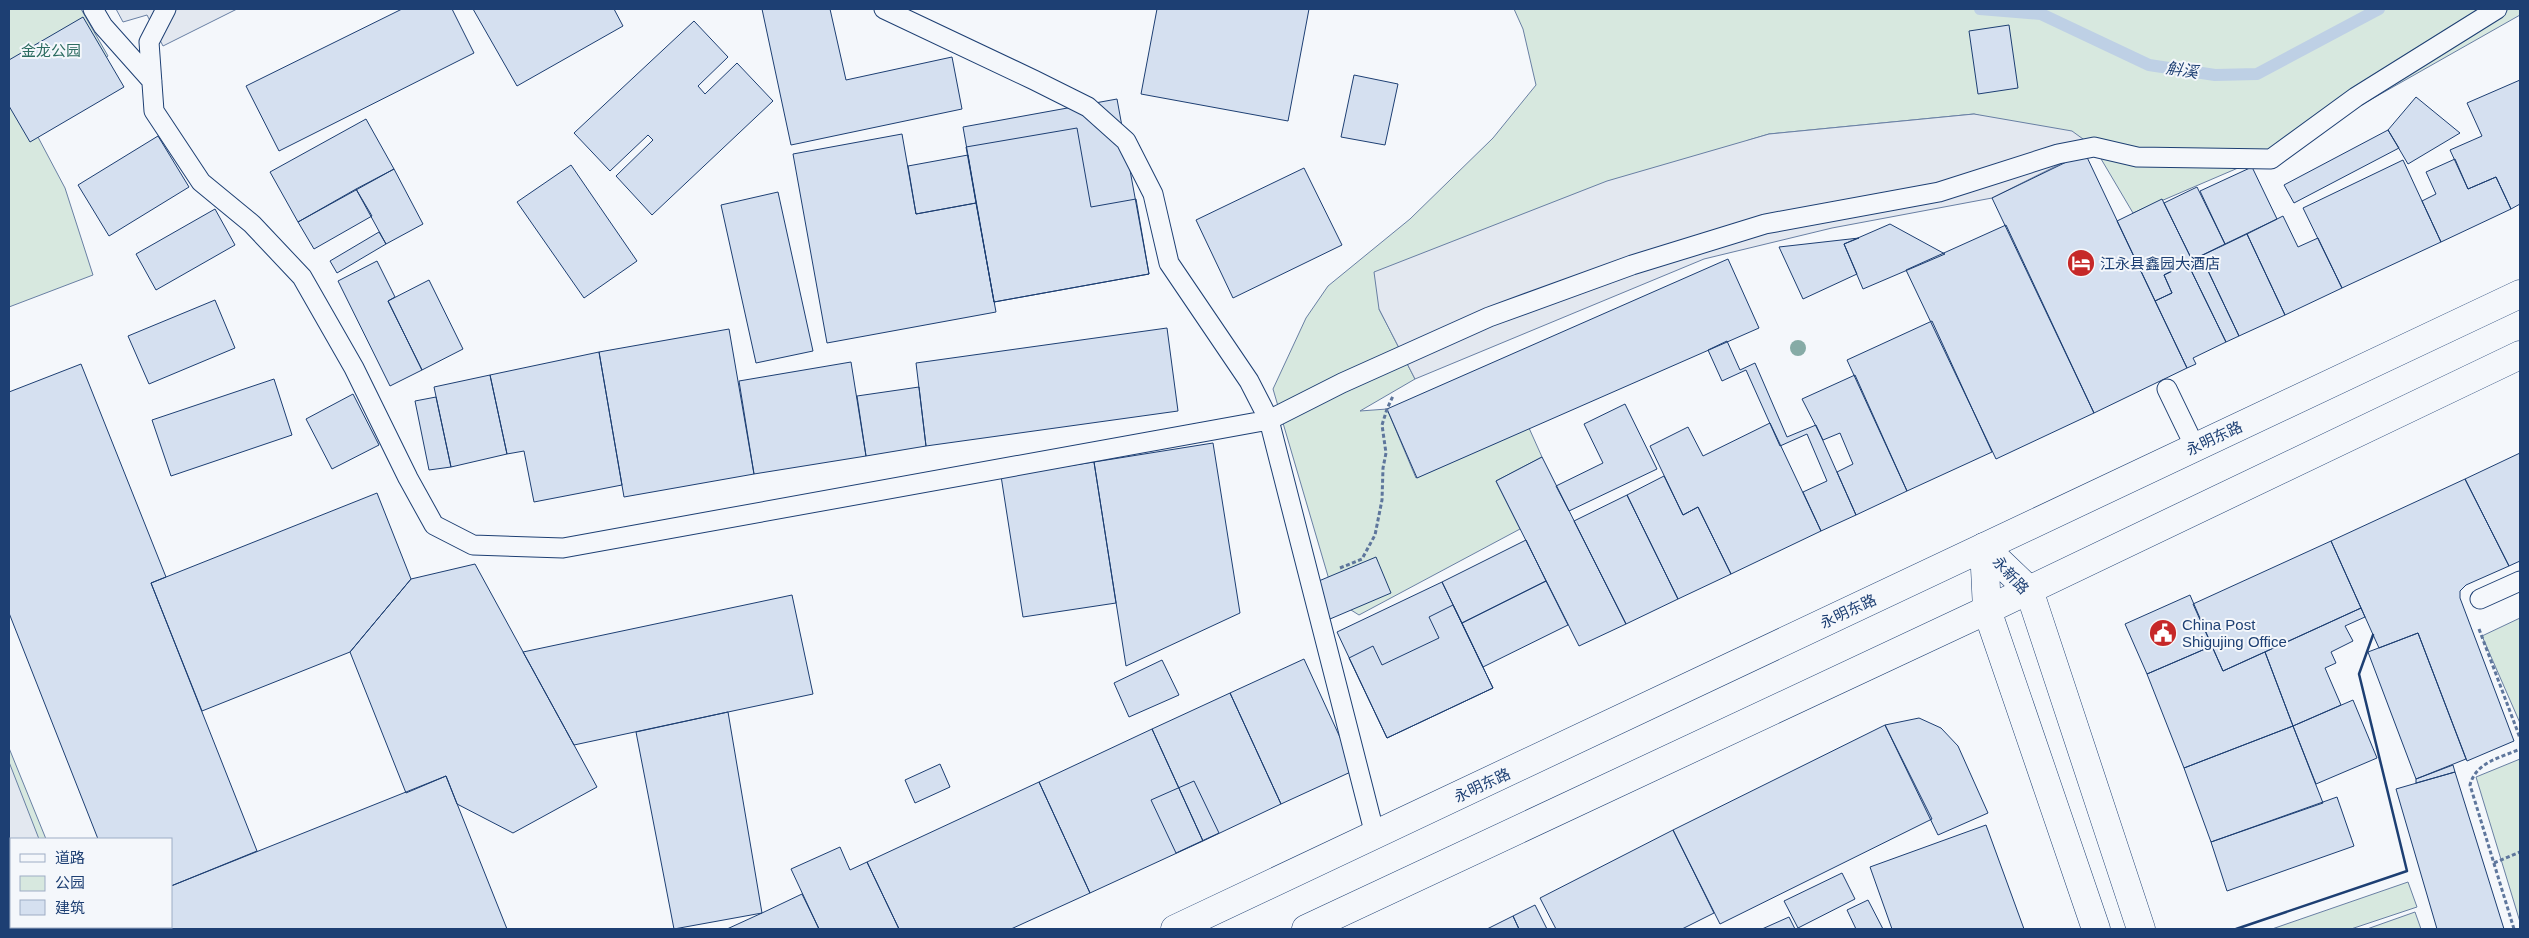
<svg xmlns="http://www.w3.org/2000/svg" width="2529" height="938" font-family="Arial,'Noto Sans SC',sans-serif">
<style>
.green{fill:#d7e8df;stroke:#687fa3}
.parking{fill:#e3e8f0;stroke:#687fa3}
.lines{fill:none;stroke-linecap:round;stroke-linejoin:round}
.stream{stroke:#bed0e5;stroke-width:12}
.building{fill:#d5e0f0;stroke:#1d3f73}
.service-casing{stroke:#1d3f73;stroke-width:21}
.minor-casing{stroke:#1d3f73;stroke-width:29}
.primary-casing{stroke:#1d3f73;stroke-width:29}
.path{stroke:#5e769c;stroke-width:3;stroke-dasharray:4 2.5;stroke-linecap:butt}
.service{stroke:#f4f7fb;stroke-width:19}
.minor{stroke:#f4f7fb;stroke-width:28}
.primary{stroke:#f4f7fb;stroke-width:28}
.wall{stroke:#1d3f73;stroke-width:2.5}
.tree{fill:#86aba6}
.labels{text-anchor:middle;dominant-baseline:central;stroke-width:4;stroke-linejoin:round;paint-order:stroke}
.park-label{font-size:15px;fill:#2c6c60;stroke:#f4f7fb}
.poi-label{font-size:15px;fill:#1d3f73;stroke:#f4f7fb;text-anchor:start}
.street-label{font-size:15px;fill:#1d3f73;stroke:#f4f7fb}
.water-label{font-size:16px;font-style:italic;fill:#1d3f73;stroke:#f4f7fb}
</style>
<rect width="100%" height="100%" fill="#f4f7fb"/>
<path class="green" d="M9,9H81L108,56L30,122L65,188L93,275L9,307Z
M1514,9H2520V15L2287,147L2133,213L2094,147L1974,114L1769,134L1749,140L1379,309L1415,379L1360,411L1387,409L1416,478L1529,428L1542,457L1496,481L1520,529L1359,615L1335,600L1273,389L1306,318L1328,286L1410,219L1493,138L1536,85L1523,29Z
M2520,618V723L2482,636Z
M9,748L46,839H11V927H81L82,929H9Z
M2520,759V922L2476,777Z
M2408,882L2417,907L2351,929H2272Z
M2415,912L2421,929H2367Z"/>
<path class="parking" d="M116,9H237L163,46L147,15L123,22Z
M1974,114L2072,131L2094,147L1992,198L1832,228L1704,259L1415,379L1379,309L1374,272L1607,181L1769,134Z
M9,762L39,839H11V927H73L74,929H9Z"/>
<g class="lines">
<path class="stream" d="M1980,9L2041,14L2149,65L2215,75L2257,74L2379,9"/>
</g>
<path class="building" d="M402,9H452L474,53L279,151L246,86Z
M473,9H614L623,26L517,86Z
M762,9H830L846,80L952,57L962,109L791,145Z
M1157,9H1309L1288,121L1141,94Z
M83,17L124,87L30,142L9,106V60Z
M694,21L728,57L698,86L705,94L737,63L773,101L652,215L616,176L653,140L648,135L610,171L574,133Z
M2009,25L2018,88L1978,94L1969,31Z
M1354,75L1398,84L1385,145L1341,137Z
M2520,80V204L2511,209L2496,177L2468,189L2450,150L2482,136L2467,103Z
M2416,97L2460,133L2408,164L2388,130Z
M1117,99L1149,274L994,302L963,127Z
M366,119L394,169L298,222L270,172Z
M1077,128L1091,207L1136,199L1149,274L994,302L966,147Z
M2388,130L2399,148L2294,203L2284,185Z
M902,134L916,214L976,203L996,312L827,343L793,154Z
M158,136L189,187L109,236L78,185Z
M2085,153L2187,368L2094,413L1992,198Z
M968,155L976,203L916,214L908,166Z
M2455,159L2468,189L2496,177L2511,209L2441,242L2422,201L2436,194L2426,172Z
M2403,160L2441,242L2342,288L2303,208Z
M571,165L637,261L584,298L517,202Z
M2252,167L2277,219L2225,244L2200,191Z
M1304,168L1342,245L1233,298L1196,220Z
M394,169L423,224L386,244L356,189Z
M2197,187L2225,244L2192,260L2164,203Z
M356,189L372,216L314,249L298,222Z
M778,192L813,351L756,363L721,205Z
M2162,199L2192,260L2164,275L2172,293L2155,301L2117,221Z
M215,209L235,245L156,290L136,254Z
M2283,216L2298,247L2318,238L2342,288L2285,315L2247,234Z
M1890,224L1945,254L1863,289L1844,244Z
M2006,225L2094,413L1996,459L1906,270Z
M379,232L386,244L337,273L330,261Z
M2247,234L2285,315L2239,336L2201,256Z
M1859,238L1844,244L1857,274L1803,299L1779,247Z
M2201,256L2239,336L2226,342L2187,262Z
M1728,259L1759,328L1417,478L1387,409Z
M377,261L395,297L388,301L422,370L390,386L338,281Z
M2188,264L2226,342L2193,358L2196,364L2187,368L2155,301L2172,293L2164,275Z
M429,280L463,349L422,370L388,301Z
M215,300L235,348L149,384L128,336Z
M1932,321L1992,452L1907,491L1847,360Z
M1167,328L1178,411L926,446L916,363Z
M729,329L754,474L624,497L599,352Z
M1727,341L1740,370L1755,363L1787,437L1816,425L1856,515L1821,531L1803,492L1827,481L1807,434L1780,446L1746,370L1722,381L1708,350Z
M599,352L622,485L534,502L524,451L507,454L490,375Z
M851,362L866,456L754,474L739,381Z
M81,364L166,577L151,583L257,851L171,886V839H98L9,613V392Z
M490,375L507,454L451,467L434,387Z
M1855,375L1907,491L1856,515L1837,472L1853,464L1840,433L1823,440L1802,399Z
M274,379L292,435L171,476L152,420Z
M919,387L926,446L866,456L857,396Z
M353,394L379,445L332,469L306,419Z
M436,397L451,467L429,470L415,401Z
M1625,404L1657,469L1569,511L1556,486L1603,463L1584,424Z
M1770,423L1821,531L1731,574L1698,507L1683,515L1650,446L1688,427L1703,456Z
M1213,443L1240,613L1126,666L1094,462Z
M2520,453V561L2509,566L2465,479Z
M1542,457L1626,624L1579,646L1496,481Z
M1094,462L1116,603L1023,617L1001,476Z
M1664,476L1683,515L1698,507L1731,574L1678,599L1627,495Z
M2465,479L2509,566L2466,585L2460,591V598L2514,741L2467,761L2418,633L2379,648L2331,541Z
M377,493L411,579L350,652L202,711L151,583Z
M1627,495L1678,599L1626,624L1574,521Z
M1526,540L1546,581L1462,623L1442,582Z
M2331,541L2361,608L2223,671L2193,604Z
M1376,557L1391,593L1330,619L1314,583Z
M475,564L597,787L513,833L457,804L446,776L406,793L350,652L411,579Z
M1546,581L1568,625L1483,667L1462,623Z
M1442,582L1493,688L1387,738L1337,632Z
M792,595L813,694L728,712L574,745L523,652Z
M2190,595L2212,646L2147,674L2125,624Z
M1453,605L1493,688L1387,738L1349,658L1373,646L1382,665L1439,638L1429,617Z
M2361,608L2365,617L2345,626L2353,641L2331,652L2336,663L2325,668L2341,705L2293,726L2265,652Z
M2418,633L2466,759L2416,779L2368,652Z
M2212,646L2223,671L2265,652L2293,726L2184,768L2147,674Z
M1304,659L1355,770L1281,804L1230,693Z
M1162,660L1179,695L1129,717L1114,683Z
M1230,693L1281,804L1203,841L1152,729Z
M2353,700L2377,758L2316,784L2293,726Z
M728,712L762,913L674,929L636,732Z
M1919,718L1941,728L1958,746L1988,813L1938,835L1885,725Z
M1885,725L1932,819L1720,924L1673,830Z
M2293,726L2323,803L2211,842L2184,768Z
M1152,729L1203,841L1090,893L1039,782Z
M940,764L950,787L915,803L905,780Z
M2453,765L2455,772L2416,783V779Z
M2455,772L2504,929H2437L2396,789Z
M446,776L507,929H134L133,927H171V886Z
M1194,781L1219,833L1176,853L1151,800Z
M1039,782L1090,893L1011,929H899L867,862Z
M2337,797L2354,846L2227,891L2211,842Z
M1986,825L2024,929H1892L1870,867Z
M1673,830L1714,913L1682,929H1556L1540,898Z
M840,847L850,870L867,862L899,929H819L791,869Z
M1842,873L1855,899L1798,928L1784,901Z
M802,894L819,929H727L762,913Z
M1868,900L1883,929H1856L1847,910Z
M1535,905L1547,929H1519L1513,916Z
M1513,916L1519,929H1487Z
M1789,917L1795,929H1762Z"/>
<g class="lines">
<defs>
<path id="service" d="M93,9L103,26L152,81
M166,9L149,42L154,111L201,182L252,224L302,277L354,368L408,478L434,525L473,545L563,548L1269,420L1342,383L1489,317L1632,265L1765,224L1939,192L2058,154L2094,147L2137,157L2271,159L2356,97L2497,9
M884,9L1034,80L1088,107L1126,141L1153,194L1169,263L1249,381L1269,420L1375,835
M2167,389L2195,447
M2480,599L2520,581"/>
<path id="minor" d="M1984,547L2029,590L2141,929
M1984,547L1987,610L2096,929"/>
<path id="primary" d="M1175,929L2520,294
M1306,929L1987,610L2520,355"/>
</defs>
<use href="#service" class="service-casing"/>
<use href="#minor" class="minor-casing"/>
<use href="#primary" class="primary-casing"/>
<path class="path" d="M1340,568L1362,559L1375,535L1382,500L1383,468L1386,453L1382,425L1387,409L1393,396
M2479,629L2520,738
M2494,863L2520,852
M2514,929L2470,785C2476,762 2500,758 2520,749"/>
<use href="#service" class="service"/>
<use href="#minor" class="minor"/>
<use href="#primary" class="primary"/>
<path class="wall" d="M2236,929L2407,871L2359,674L2373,635"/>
</g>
<circle class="tree" cx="1798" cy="348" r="8"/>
<defs>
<symbol id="hotel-disc" viewBox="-11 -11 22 22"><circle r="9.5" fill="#c62828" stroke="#f4f7fb"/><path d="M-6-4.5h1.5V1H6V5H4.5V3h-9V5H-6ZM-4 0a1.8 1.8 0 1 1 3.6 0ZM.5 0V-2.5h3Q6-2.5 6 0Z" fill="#fff"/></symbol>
<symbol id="civic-disc" viewBox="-11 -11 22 22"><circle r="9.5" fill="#c62828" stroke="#f4f7fb"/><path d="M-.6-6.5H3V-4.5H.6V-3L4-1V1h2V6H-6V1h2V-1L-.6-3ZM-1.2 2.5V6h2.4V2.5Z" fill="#fff"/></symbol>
</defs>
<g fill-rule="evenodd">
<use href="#hotel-disc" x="2065" y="247" width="32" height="32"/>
<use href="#civic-disc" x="2147" y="617" width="32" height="32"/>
</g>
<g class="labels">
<g class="park-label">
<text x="51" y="50">金龙公园</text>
</g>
<g class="poi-label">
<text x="2100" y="263">江永县鑫园大酒店</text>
<text x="2182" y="624">China Post<tspan x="2182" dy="17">Shigujing Office</tspan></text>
</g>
<g class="street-label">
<text transform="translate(2214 438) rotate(-25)">永明东路</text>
<text transform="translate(2011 575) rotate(47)">永新路</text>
<text transform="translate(1848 611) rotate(-25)">永明东路</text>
<text transform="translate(1482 785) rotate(-25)">永明东路</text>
</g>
<g class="water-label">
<text transform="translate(2182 70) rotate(9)">斛溪</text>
</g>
</g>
<rect width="2529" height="938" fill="none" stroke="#1d3f73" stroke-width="20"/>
<rect x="10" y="838" width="162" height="90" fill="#f4f7fb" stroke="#9eadc5"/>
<rect x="20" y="854" width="25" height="8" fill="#f4f7fb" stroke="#9eadc5"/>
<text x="55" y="863" font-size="15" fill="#1d3f73">道路</text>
<rect x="20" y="876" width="25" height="15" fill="#d7e8df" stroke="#9eadc5"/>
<text x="55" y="888" font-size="15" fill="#1d3f73">公园</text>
<rect x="20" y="900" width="25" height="15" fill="#d5e0f0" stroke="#9eadc5"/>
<text x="55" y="913" font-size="15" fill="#1d3f73">建筑</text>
</svg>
